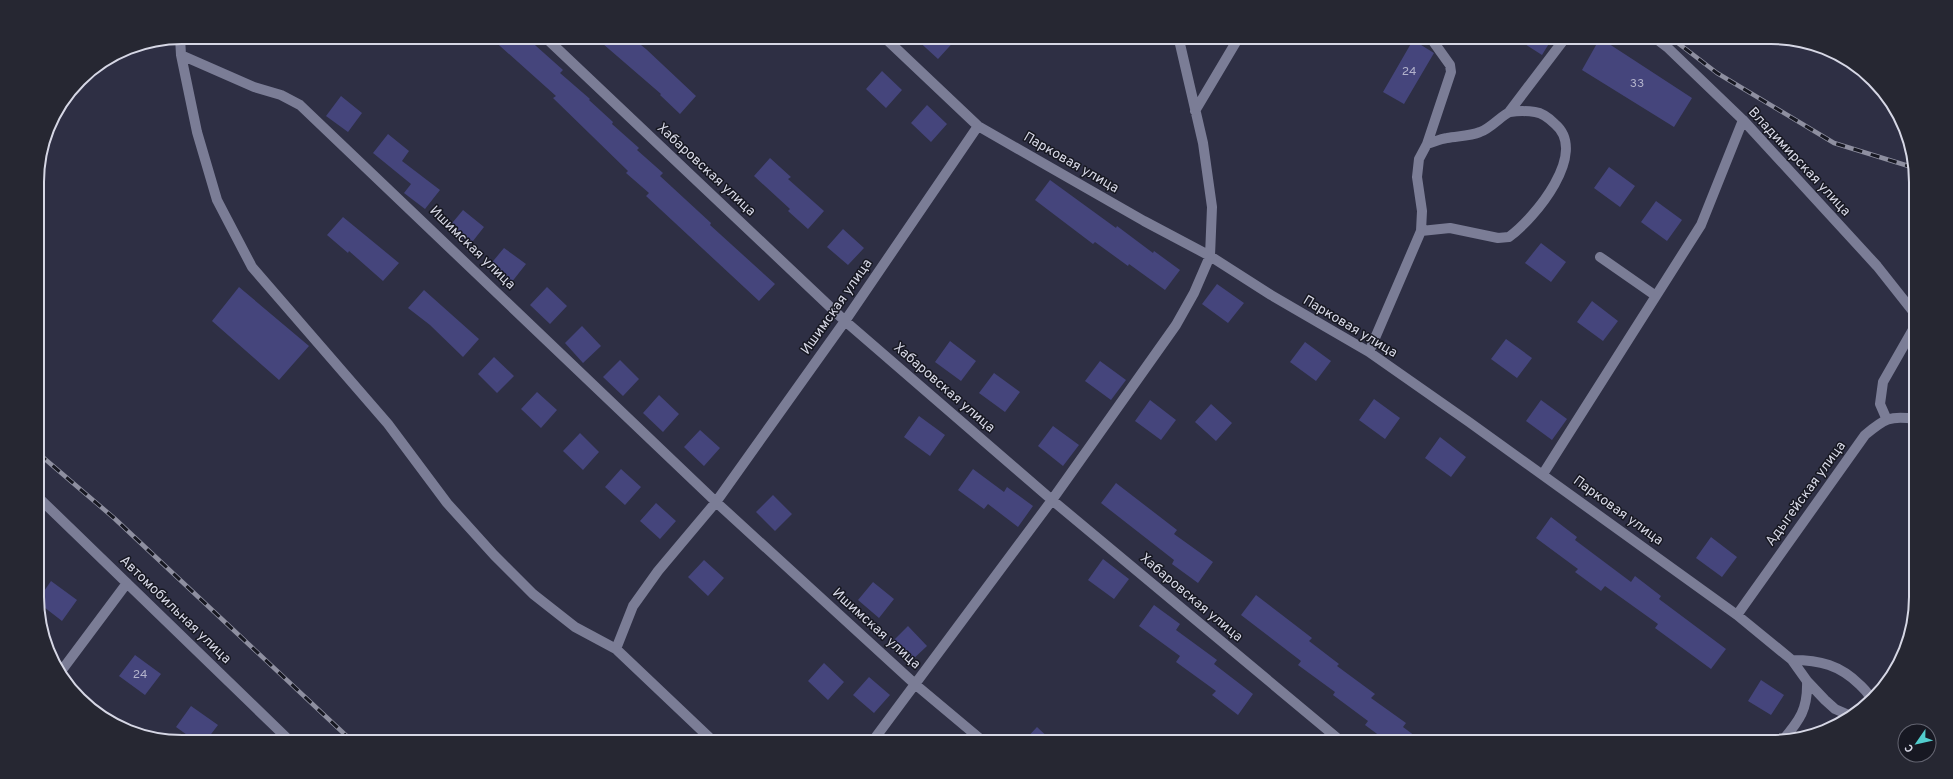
<svg xmlns="http://www.w3.org/2000/svg" width="1953" height="779" font-family="Overpass,sans-serif">
<style>
.building{fill:#45457c}
.lines{fill:none;stroke-linecap:round;stroke-linejoin:round}
.minor{stroke:#7b7d96;stroke-width:10}
.rail-casing{stroke:#8e8fa0;stroke-width:4.5}
.rail{stroke:#171822;stroke-width:3;stroke-dasharray:9;stroke-linecap:butt}
.labels{text-anchor:middle;dominant-baseline:central;stroke-width:3;stroke-linejoin:round;paint-order:stroke}
.number-label{font-size:12px;fill:#b2b2cb}
.street-label{font-size:14px;fill:#d6d7e5;stroke:#171822}
.rim{fill:none;stroke:#d6d7e5;stroke-width:2}
</style>
<rect width="100%" height="100%" fill="#2e2f44"/>
<path class="building" d="M490,37H526L563,70L560,73L590,99L589,100L613,122L612,124L639,148L637,150L663,173L660,176L711,223L710,225L775,284L759,301L646,196L649,193L626,173L628,171L553,98L556,96Z
M595,37H631L646,49L696,96L680,114L660,95L661,94Z
M914,37H958L938,59Z
M1514,37H1553L1542,55Z
M1600,38L1692,98L1674,127L1582,70Z
M1413,40L1434,53L1404,104L1383,92Z
M882,71L902,90L886,108L866,89Z
M341,96L362,113L348,132L326,116Z
M927,105L947,124L931,142L911,123Z
M388,134L409,151L402,161L440,190L425,209L404,193L411,184L373,153Z
M770,158L791,177L788,179L824,211L808,229L788,211L790,209L754,176Z
M1609,167L1635,186L1620,207L1594,188Z
M1050,180L1116,228L1117,226L1153,253L1154,251L1180,270L1165,290L1129,264L1128,266L1095,242L1093,244L1035,200Z
M1656,201L1682,220L1667,241L1641,222Z
M463,210L484,227L469,246L448,228Z
M343,217L399,263L383,281L349,251L348,253L327,235Z
M843,229L864,248L848,265L827,247Z
M1541,243L1566,262L1551,282L1525,263Z
M504,248L526,264L511,283L489,266Z
M1217,284L1244,303L1228,323L1202,304Z
M239,287L309,346L279,380L212,321Z
M547,287L567,306L550,324L530,305Z
M424,290L479,339L463,357L430,325L408,308Z
M1592,301L1618,321L1603,341L1577,322Z
M582,326L601,346L583,363L565,343Z
M1506,339L1532,358L1517,378L1491,359Z
M950,341L976,361L961,381L935,362Z
M1305,342L1331,361L1316,381L1290,362Z
M494,357L514,376L497,393L478,374Z
M620,360L639,379L623,396L603,377Z
M1100,361L1126,380L1111,400L1085,381Z
M994,373L1020,392L1005,412L979,393Z
M537,392L557,410L541,428L521,409Z
M659,395L679,414L663,432L643,413Z
M1374,399L1400,418L1385,439L1359,420Z
M1150,400L1176,420L1161,440L1135,421Z
M1541,400L1567,419L1552,440L1526,421Z
M1211,404L1232,423L1216,441L1195,422Z
M919,416L945,435L930,456L904,437Z
M1053,426L1079,445L1063,466L1038,446Z
M700,430L720,448L704,466L684,447Z
M580,433L599,452L583,470L563,451Z
M1440,437L1466,457L1451,477L1425,458Z
M621,469L641,487L625,505L605,487Z
M973,469L1004,492L1007,487L1033,506L1018,527L988,504L984,509L958,490Z
M1116,483L1177,530L1174,534L1213,562L1198,583L1172,564L1174,560L1101,503Z
M773,495L792,514L775,531L756,512Z
M656,503L676,521L660,539L640,521Z
M1551,517L1577,537L1575,540L1631,582L1635,576L1661,596L1659,599L1726,649L1711,669L1655,628L1658,624L1605,586L1601,591L1575,572L1578,569L1536,538Z
M1711,537L1737,557L1722,577L1696,558Z
M1103,559L1129,579L1114,599L1088,580Z
M704,560L724,578L708,596L688,577Z
M51,581L77,600L62,621L40,604V597Z
M873,582L894,599L879,618L858,600Z
M1256,595L1312,638L1309,641L1339,664L1337,666L1375,694L1371,698L1406,723L1403,727L1423,742H1388L1365,725L1368,721L1333,695L1335,692L1298,665L1301,661L1241,615Z
M1154,605L1180,624L1176,630L1217,660L1214,664L1253,694L1238,715L1212,695L1216,691L1176,662L1180,656L1139,626Z
M908,626L927,646L910,662L891,643Z
M135,655L161,674L145,695L119,676Z
M824,663L844,682L828,700L808,681Z
M869,677L890,695L874,713L853,695Z
M1761,680L1784,695L1771,715L1748,701Z
M191,706L218,725L205,742H197L176,727Z
M1037,727L1053,742H1023Z"/>
<g class="lines">
<path class="minor" d="M180,37L181,55L197,132L217,200L252,267L388,424L447,503L494,555L533,594L575,627L616,649
M545,37L845,321L1052,500L1342,742
M884,37L978,126L1144,221L1210,256L1271,295L1369,352L1469,422L1737,615L1792,660L1807,681L1825,700L1835,709L1851,716
M1654,37L1667,47L1743,120L1877,266L1915,314
M181,55L254,87L281,95L300,105L716,502L916,685L984,742
M1195,111L1239,37
M1509,112L1566,37
M1427,144L1451,72L1450,65L1430,37
M1600,257L1656,296
M1369,352L1421,231L1422,211L1417,177L1419,159L1427,144C1434,142 1440,139 1447,138C1458,136 1470,136 1480,132C1490,129 1503,114 1510,112C1517,111 1528,111 1535,112C1543,113 1550,119 1555,124C1589,153 1535,218 1509,237L1498,238L1450,228L1421,231
M1887,420L1880,404L1883,382L1915,326
M1543,474L1701,225L1743,120
M39,498L291,742
M1737,615L1865,435C1884,419 1890,415 1915,419
M1792,660C1820,660 1840,665 1860,685C1865,690 1869,693 1871,700
M62,670L127,583
M1782,741C1800,720 1808,709 1807,681
M714,742L616,649L633,606L658,571L716,502L845,321L978,126
M872,742L1052,500L1176,325L1194,293L1210,256L1212,207L1203,143L1180,44L1177,37"/>
<defs>
<path id="rail" d="M1670,37L1717,73L1834,143L1915,168
M39,454L114,518L353,742"/>
</defs>
<use href="#rail" class="rail-casing"/>
<use href="#rail" class="rail"/>
</g>
<g class="labels">
<g class="number-label">
<text x="1409" y="72">24</text>
<text x="1637" y="84">33</text>
<text x="140" y="675">24</text>
</g>
<g class="street-label">
<text transform="translate(1799 162) rotate(47)">Владимирская улица</text>
<text transform="translate(1071 163) rotate(30)">Парковая улица</text>
<text transform="translate(706 170) rotate(43)">Хабаровская улица</text>
<text transform="translate(472 248) rotate(44)">Ишимская улица</text>
<text transform="translate(837 307) rotate(-55)">Ишимская улица</text>
<text transform="translate(1350 327) rotate(31)">Парковая улица</text>
<text transform="translate(944 388) rotate(41)">Хабаровская улица</text>
<text transform="translate(1806 494) rotate(-54)">Адыгейская улица</text>
<text transform="translate(1618 511) rotate(36)">Парковая улица</text>
<text transform="translate(1191 598) rotate(40)">Хабаровская улица</text>
<text transform="translate(175 610) rotate(44)">Автомобильная улица</text>
<text transform="translate(876 629) rotate(42)">Ишимская улица</text>
</g>
</g>
<path d="M0 0H1953V779H0ZM182 44H1771A138 138 0 0 1 1909 182V597A138 138 0 0 1 1771 735H182A138 138 0 0 1 44 597V182A138 138 0 0 1 182 44Z" fill="#262732" fill-rule="evenodd"/>
<path class="rim" d="M182 44H1771A138 138 0 0 1 1909 182V597A138 138 0 0 1 1771 735H182A138 138 0 0 1 44 597V182A138 138 0 0 1 182 44Z"/>
<g transform="translate(1917 743) rotate(236)"><circle r="19" fill="#171822" stroke="#636470"/>
<path d="M0-3L7 15L0 10L-7 15Z" fill="#52cdcd"/>
<text y="-6" font-size="11" font-weight="bold" text-anchor="middle" fill="#d6d7e5">С</text>
</g>
</svg>
